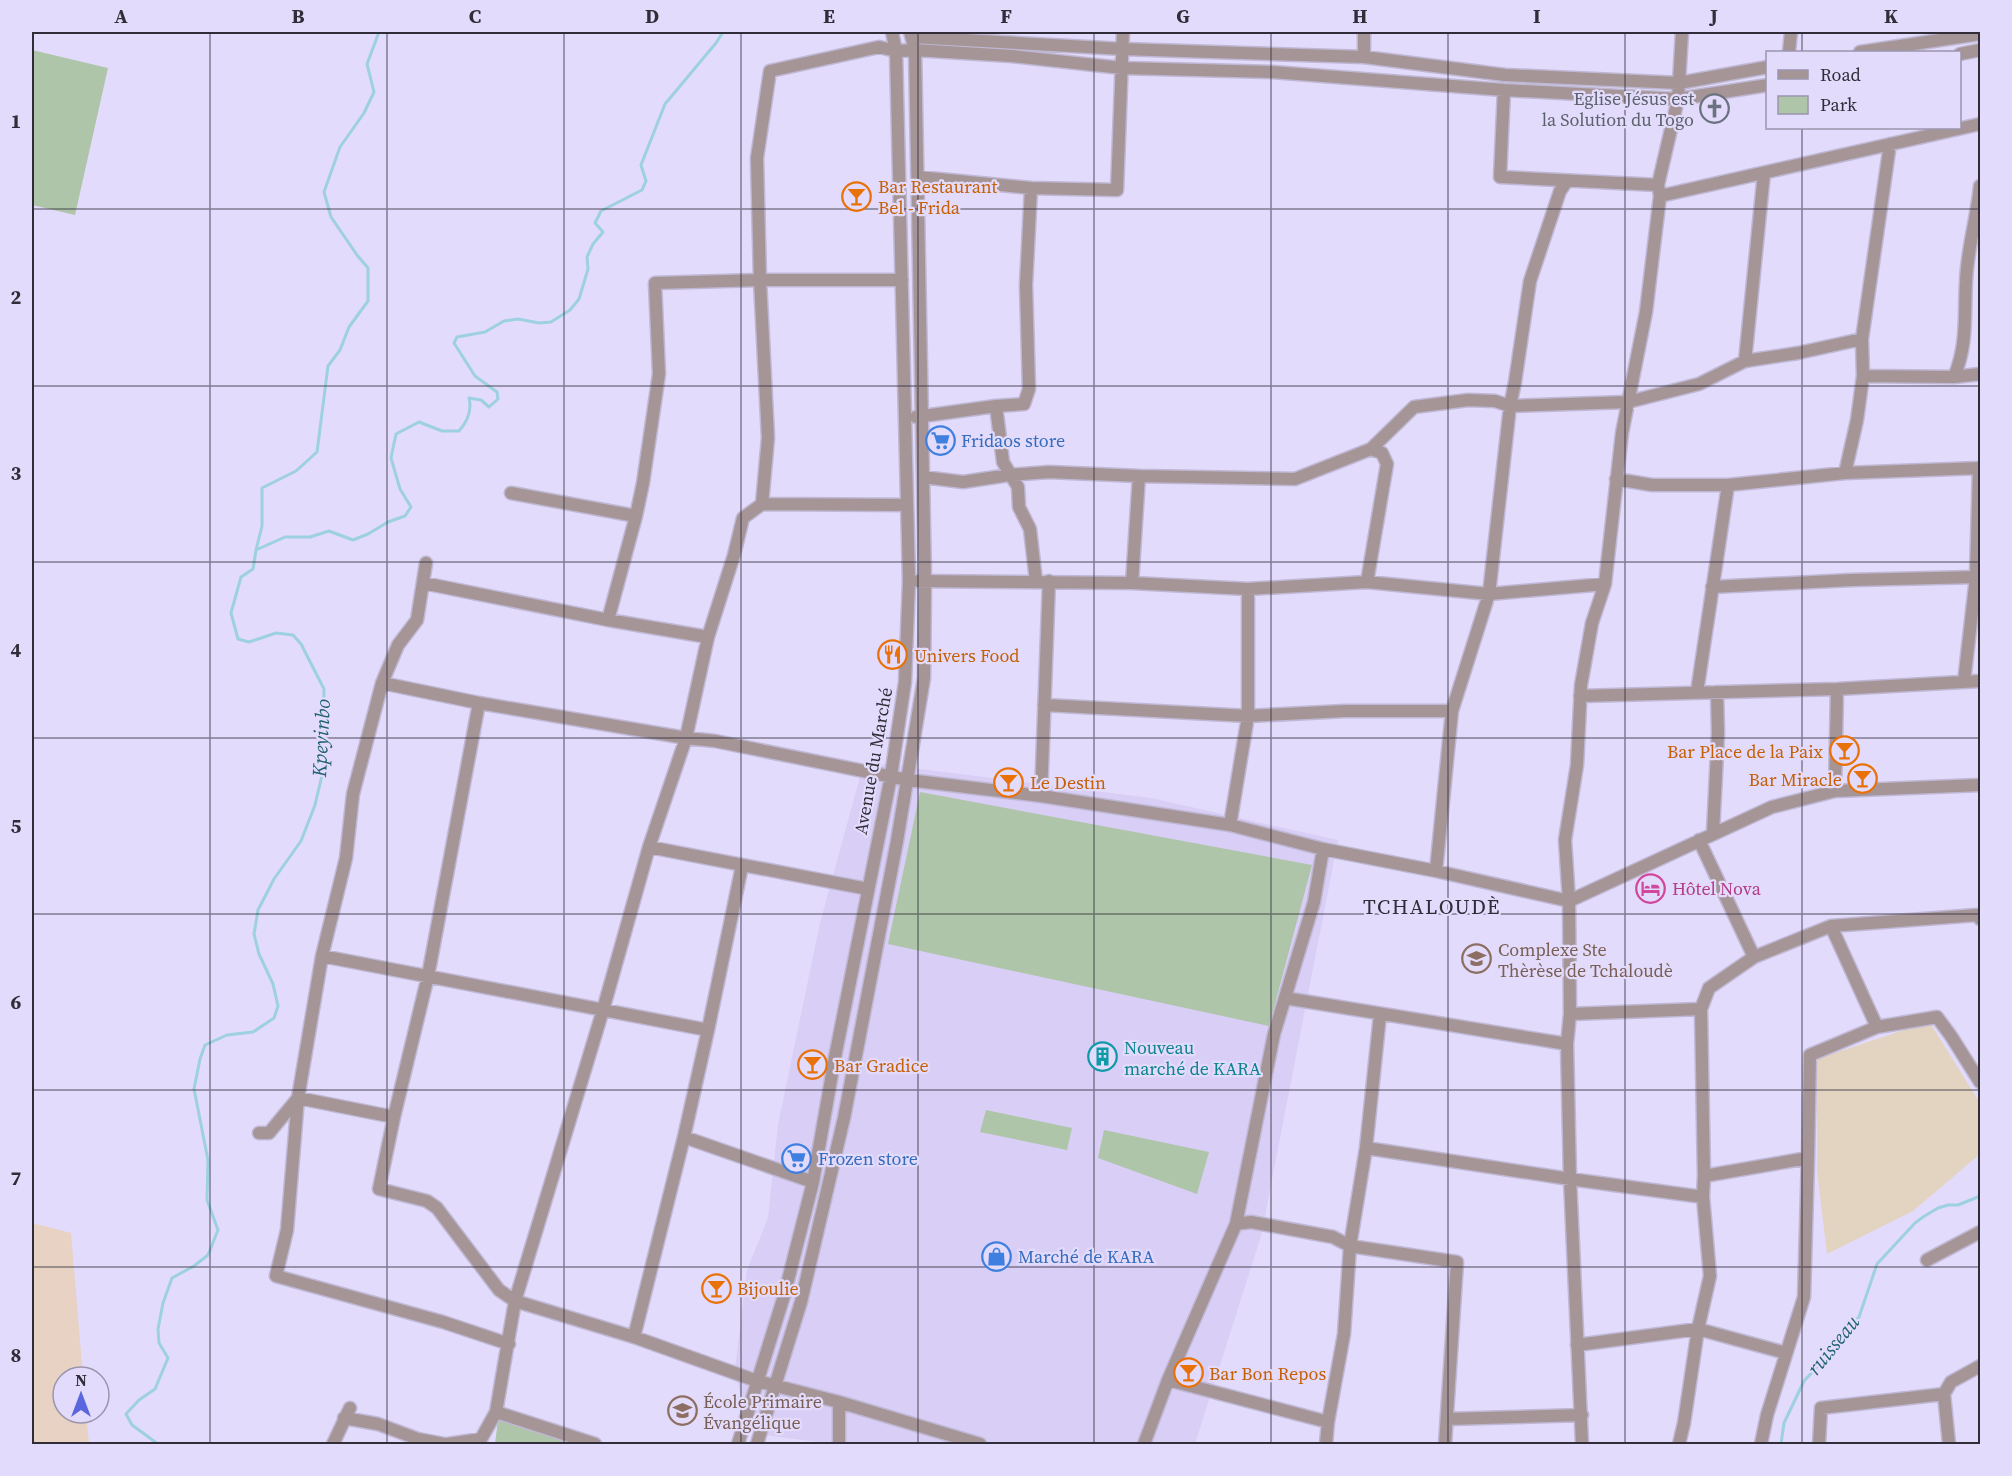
<svg xmlns="http://www.w3.org/2000/svg" width="2012" height="1476" font-family="'Source Serif 4',serif">
<style>
.built{fill:#d9cef6}
.industrial{fill:#e7d2c4}
.education{fill:#e3d4c2}
.green{fill:#aec5a9}
.lines{fill:none;stroke-linecap:round;stroke-linejoin:round}
.stream{stroke:#9dd0e0;stroke-width:3}
.street-casing{stroke:#bfb8d4;stroke-width:15}
.street{stroke:#a69597;stroke-width:12}
.grid{fill:none;stroke:#302d39;stroke-width:1.5;stroke-opacity:0.55}
.labels{text-anchor:middle;dominant-baseline:central;stroke-width:4.5;stroke-linejoin:round;paint-order:stroke}
.worship-label{font-size:18px;fill:#5b616d;stroke:#e3dbfb;text-anchor:end}
.food-label{font-size:18px;fill:#c56008;stroke:#e3dbfb;text-anchor:start}
.shop-label{font-size:18px;fill:#366cbe;stroke:#e3dbfb;text-anchor:start}
.street-label{font-size:18px;fill:#302d39;stroke:#e3dbfb}
.hotel-label{font-size:18px;fill:#b23c85;stroke:#e3dbfb;text-anchor:start}
.education-label{font-size:18px;fill:#785e54;stroke:#e3dbfb;text-anchor:start}
.culture-label{font-size:18px;fill:#0d838f;stroke:#e3dbfb;text-anchor:start}
.water-label{font-size:20px;font-style:italic;fill:#206172;stroke:#e3dbfb}
.quarter-label{font-size:21px;letter-spacing:1.5px;fill:#302d39;stroke:#e3dbfb}
.neatline{fill:none;stroke:#302d39;stroke-width:2}
.grid-label{font-size:20px;text-anchor:middle;font-weight:bold;fill:#302d39}
</style>
<rect width="100%" height="100%" fill="#e3dbfb"/>
<path class="built" d="M864,762L1151,798L1338,840L1261,1236L1195,1444H833L748,1433L735,1369L747,1270L768,1218L778,1125L820,923Z"/>
<path class="industrial" d="M32,1223L71,1233L83,1377H63V1413H86L89,1444H32Z"/>
<path class="education" d="M1916,1026H1932L1980,1103V1154L1913,1211L1827,1254L1817,1171V1059Z"/>
<path class="green" d="M32,50L108,68L75,215L32,205Z
M920,792L1312,865L1269,1026L888,944Z
M986,1110L1072,1128L1067,1150L980,1132Z
M1104,1130L1209,1152L1197,1194L1098,1158Z
M498,1420L586,1444H495Z"/>
<g class="lines">
<path class="stream" d="M256,550L262,526V488L296,471L317,452L328,366L340,350L349,327L368,301V268L357,255L331,217L324,192L340,147L364,113L374,92L367,64L379,32
M158,1444L132,1425L126,1414L139,1400L155,1389L168,1358L159,1343L158,1329L163,1303L172,1278L194,1266L208,1255L218,1230L207,1200L208,1160L194,1089L200,1059L205,1045L227,1035L253,1032L274,1018L278,1006L273,984L259,954L254,934L258,910L274,879L301,841L315,805L323,771L324,689L301,644L293,635L276,633L249,642L238,639L231,613L241,577L253,569L256,550L285,537H310L329,531L353,540L368,534L388,522L405,516L411,507L400,489L391,458L396,434L419,422L442,431H459C467,422 472,410 469,398L481,400L489,407L498,399L497,392L475,376L454,343L457,337L485,332L504,321L518,319L539,323L551,322L570,310L579,299L588,269L587,257L593,244L603,232L595,223L601,211L642,190L646,181L641,165L665,104L716,43L723,32
M1781,1444L1784,1423L1804,1381L1843,1339L1859,1317L1877,1264L1915,1223L1923,1217L1938,1208L1948,1205H1958L1978,1197L1980,1193"/>
<defs>
<path id="street" d="M1364,32V57
M912,37L1123,49L1364,57L1505,75L1679,83L1768,67
M1789,52L1791,32
M1860,52L1980,34
M1960,54L1980,50
M1504,90L1500,177L1658,185
M918,177L1031,188L1117,190L1123,32
M1660,196L1980,124
M1745,361L1764,173
M1863,376L1954,377L1980,374
M1954,377C1968,344 1964,315 1966,282C1967,249 1977,218 1980,186
M996,406L1003,462L1018,487L1019,507L1030,529L1036,581
M916,417L996,406L1024,404L1029,389L1026,285L1031,188
M1371,449L1414,407L1468,400L1495,401L1510,406L1628,402L1699,384L1745,361L1798,353L1862,339
M1845,473L1857,420L1863,376L1862,339L1890,144
M923,477L963,482L1009,475L1049,472L1139,476L1295,479L1371,449L1382,453L1387,464L1367,582
M1616,479L1652,485H1728L1697,692
M1728,485L1845,473L1980,468
M511,493L636,516
M762,504L768,438L760,280L757,158L770,71L879,47L896,51L915,50L1012,56L1122,68L1272,72L1504,90L1678,99L1768,85
M426,563L417,620L398,645L382,683L353,794L346,858L322,956L298,1098L287,1230L276,1276L443,1322L509,1344
M918,581L1132,583L1248,589L1367,582L1489,594L1510,406L1515,382L1530,281L1560,191L1567,181
M423,583L608,620L708,637
M1132,583L1139,476
M1712,587L1852,580L1976,577
M608,620L636,516L643,483L659,374L655,283L760,280H902
M1964,682L1976,577L1979,468
M382,683L479,703L686,738L715,741L908,780L1041,796L1230,825L1323,849L1436,871L1569,901L1565,840L1577,765L1581,685L1592,623L1605,584L1622,433L1646,312L1660,196L1658,185L1678,99L1682,32
M1580,696L1837,689L1980,681
M479,703L428,976L394,1117L379,1189L427,1201L437,1208L499,1290L515,1301L634,1337L757,1381L839,1402L980,1444
M1044,705L1248,716L1345,711H1452
M1835,791L1837,689
M1041,796L1049,581
M1230,825L1248,716V589
M1713,833L1718,733L1717,692
M1699,840L1754,957
M649,847L868,889
M1436,871L1452,711L1489,594L1605,584
M322,956L708,1030
M1285,998L1567,1044
M1570,1014L1701,1009
M1877,1027L1937,1017L1951,1036L1980,1082
M259,1133H269L298,1098L394,1117
M684,1137L813,1182
M1366,1148L1380,1015
M1704,1176L1808,1158L1810,1055L1877,1027L1831,926
M1927,1260L1980,1232
M634,1337L684,1137L708,1030L742,866
M1577,1345L1698,1329L1786,1353
M1168,1380L1328,1422L1344,1334L1350,1246L1333,1237L1251,1222L1236,1224
M839,1402V1444
M496,1412L515,1301L603,1010L649,847L686,738L708,637L734,555L743,518L762,504L907,505
M344,1418L378,1424L418,1439L444,1444
M1447,1419L1582,1415
M333,1444L350,1408
M448,1444L481,1439L496,1412L595,1444
M738,1444L784,1296L813,1182L835,1057L891,776L905,682L909,581L896,51L892,32
M757,1444L801,1302L844,1118L897,841L924,678L925,581L915,50L910,32
M1144,1444L1168,1380L1236,1224L1274,1034L1314,902L1323,849
M1326,1444L1328,1422
M1445,1444L1457,1262L1350,1246L1366,1148L1570,1179L1703,1197
M1582,1444L1570,1179L1567,1044L1570,1014L1569,901L1772,807L1835,791L1980,785
M1679,1444L1684,1423L1698,1329L1710,1276L1703,1197L1704,1176L1701,1009L1709,988L1754,957L1831,926L1977,915L1980,919
M1761,1444L1767,1415L1804,1297L1808,1158
M1819,1444L1821,1408L1944,1394
M1949,1444L1944,1394L1951,1382L1980,1366"/>
</defs>
<use href="#street" class="street-casing"/>
<use href="#street" class="street"/>
</g>
<path class="grid" d="M210,32V1444M387,32V1444M564,32V1444M741,32V1444M918,32V1444M1094,32V1444M1271,32V1444M1448,32V1444M1625,32V1444M1802,32V52M1802,128V1444M32,209H1980M32,386H1980M32,562H1980M32,738H1980M32,914H1980M32,1090H1980M32,1267H1980"/>
<defs>
<symbol id="church-ring" viewBox="-11 -11 22 22"><circle r="9.5" fill="#e3dbfb" stroke="#6b7280" stroke-width="1.5"/><path d="M-1.2-6h2.4v3.5h3.3v2.4h-3.3V6h-2.4V-.1h-3.3v-2.4h3.3Z" fill="#6b7280"/></symbol>
<symbol id="bar-ring" viewBox="-11 -11 22 22"><circle r="9.5" fill="#e3dbfb" stroke="#e8710a" stroke-width="1.5"/><path d="M-6-5H6L.8 .8V4.5H3.5V6h-7V4.5H-.8V.8Z" fill="#e8710a"/></symbol>
<symbol id="supermarket-ring" viewBox="-11 -11 22 22"><circle r="9.5" fill="#e3dbfb" stroke="#3f7fe0" stroke-width="1.5"/><path d="M-6-5.5h2.5l.6 2H6L4.5 2H-2.5L-4.4-4H-6ZM-1.5 3.2a1.3 1.3 0 1 0 .1 0ZM3 3.2a1.3 1.3 0 1 0 .1 0Z" fill="#3f7fe0"/></symbol>
<symbol id="restaurant-ring" viewBox="-11 -11 22 22"><circle r="9.5" fill="#e3dbfb" stroke="#e8710a" stroke-width="1.5"/><path d="M-5-6h1v4h1v-4h1v4h1v-4h1v5L-1.5 .5V6h-2V.5L-5-1ZM5-6V6H3V1.5H1.5Q1.5-4 5-6Z" fill="#e8710a"/></symbol>
<symbol id="hotel-ring" viewBox="-11 -11 22 22"><circle r="9.5" fill="#e3dbfb" stroke="#d1479c" stroke-width="1.5"/><path d="M-6-4.5h1.5V1H6V5H4.5V3h-9V5H-6ZM-4 0a1.8 1.8 0 1 1 3.6 0ZM.5 0V-2.5h3Q6-2.5 6 0Z" fill="#d1479c"/></symbol>
<symbol id="school-ring" viewBox="-11 -11 22 22"><circle r="9.5" fill="#e3dbfb" stroke="#8d6e63" stroke-width="1.5"/><path d="M0-5L7-2L0 1L-7-2ZM-4 1L0 2.5L4 1V4Q0 6-4 4Z" fill="#8d6e63"/></symbol>
<symbol id="building-ring" viewBox="-11 -11 22 22"><circle r="9.5" fill="#e3dbfb" stroke="#0f9aa8" stroke-width="1.5"/><path d="M-4-6H4V6H1V3H-1V6H-4ZM-2.5-4.3h1.7v1.8h-1.7ZM.8-4.3h1.7v1.8H.8ZM-2.5-1h1.7V.8h-1.7ZM.8-1h1.7V.8H.8Z" fill="#0f9aa8"/></symbol>
<symbol id="shop-ring" viewBox="-11 -11 22 22"><circle r="9.5" fill="#e3dbfb" stroke="#3f7fe0" stroke-width="1.5"/><path d="M-5-2.5h2.3a2.7 3.5 0 0 1 5.4 0H5L5.5 6h-11ZM-1.5-2.5h3a1.5 2.3 0 0 0-3 0Z" fill="#3f7fe0"/></symbol>
</defs>
<g fill-rule="evenodd">
<use href="#church-ring" x="1698" y="92" width="33" height="33"/>
<use href="#bar-ring" x="840" y="180" width="33" height="33"/>
<use href="#supermarket-ring" x="924" y="424" width="33" height="33"/>
<use href="#restaurant-ring" x="876" y="638" width="33" height="33"/>
<use href="#bar-ring" x="1828" y="734" width="33" height="33"/>
<use href="#bar-ring" x="1846" y="762" width="33" height="33"/>
<use href="#bar-ring" x="992" y="766" width="33" height="33"/>
<use href="#hotel-ring" x="1634" y="872" width="33" height="33"/>
<use href="#school-ring" x="1460" y="942" width="33" height="33"/>
<use href="#building-ring" x="1086" y="1040" width="33" height="33"/>
<use href="#bar-ring" x="796" y="1048" width="33" height="33"/>
<use href="#supermarket-ring" x="780" y="1142" width="33" height="33"/>
<use href="#shop-ring" x="980" y="1240" width="33" height="33"/>
<use href="#bar-ring" x="700" y="1272" width="33" height="33"/>
<use href="#bar-ring" x="1172" y="1356" width="33" height="33"/>
<use href="#school-ring" x="666" y="1394" width="33" height="33"/>
</g>
<g class="labels">
<g class="worship-label">
<text x="1694" y="98">Eglise Jésus est<tspan x="1694" dy="21">la Solution du Togo</tspan></text>
</g>
<g class="food-label">
<text x="878" y="186">Bar Restaurant<tspan x="878" dy="21">Bel - Frida</tspan></text>
<text x="914" y="655">Univers Food</text>
<text x="1823" y="751" text-anchor="end">Bar Place de la Paix</text>
<text x="1842" y="779" text-anchor="end">Bar Miracle</text>
<text x="1030" y="782">Le Destin</text>
<text x="834" y="1065">Bar Gradice</text>
<text x="737" y="1288">Bijoulie</text>
<text x="1209" y="1373">Bar Bon Repos</text>
</g>
<g class="shop-label">
<text x="961" y="440">Fridaos store</text>
<text x="818" y="1158">Frozen store</text>
<text x="1018" y="1256">Marché de KARA</text>
</g>
<g class="street-label">
<text transform="translate(873 761) rotate(-80)">Avenue du Marché</text>
</g>
<g class="hotel-label">
<text x="1672" y="888">Hôtel Nova</text>
</g>
<g class="education-label">
<text x="1498" y="949">Complexe Ste<tspan x="1498" dy="21">Thèrèse de Tchaloudè</tspan></text>
<text x="703" y="1401">École Primaire<tspan x="703" dy="21">Évangélique</tspan></text>
</g>
<g class="culture-label">
<text x="1124" y="1047">Nouveau<tspan x="1124" dy="21">marché de KARA</tspan></text>
</g>
<g class="water-label">
<text transform="translate(321 738) rotate(-87)">Kpeyinbo</text>
<text transform="translate(1833 1345) rotate(-51)">ruisseau</text>
</g>
<g class="quarter-label">
<text x="1432" y="906">TCHALOUDÈ</text>
</g>
</g>
<rect width="2012" height="1476" fill="none" stroke="#e3dbfb" stroke-width="66"/>
<rect x="1766" y="51" width="195" height="78" fill="#e3dbfb" stroke="#9b95ad" stroke-width="1.5"/>
<rect x="1778" y="70" width="30" height="9" fill="#a69597" stroke="#9b95ad" stroke-width="1.5"/>
<text x="1820" y="81" font-size="18" fill="#302d39">Road</text>
<rect x="1778" y="96" width="30" height="18" fill="#aec5a9" stroke="#9b95ad" stroke-width="1.5"/>
<text x="1820" y="111" font-size="18" fill="#302d39">Park</text>
<g transform="translate(81 1395)"><circle r="28" fill="#e3dbfb" stroke="#9b95ad" stroke-width="1.5"/>
<path d="M0-4.5L10 22L0 15L-10 22Z" fill="#5a66dd"/>
<text y="-9" font-size="16" font-weight="bold" text-anchor="middle" fill="#302d39">N</text>
</g>
<rect x="33" y="33" width="1946" height="1410" class="neatline"/>
<g class="grid-label">
<text x="121" y="23">A</text>
<text x="298" y="23">B</text>
<text x="475" y="23">C</text>
<text x="652" y="23">D</text>
<text x="829" y="23">E</text>
<text x="1006" y="23">F</text>
<text x="1183" y="23">G</text>
<text x="1360" y="23">H</text>
<text x="1537" y="23">I</text>
<text x="1714" y="23">J</text>
<text x="1891" y="23">K</text>
<text x="16" y="128">1</text>
<text x="16" y="304">2</text>
<text x="16" y="480">3</text>
<text x="16" y="657">4</text>
<text x="16" y="833">5</text>
<text x="16" y="1009">6</text>
<text x="16" y="1185">7</text>
<text x="16" y="1362">8</text>
</g>
</svg>
